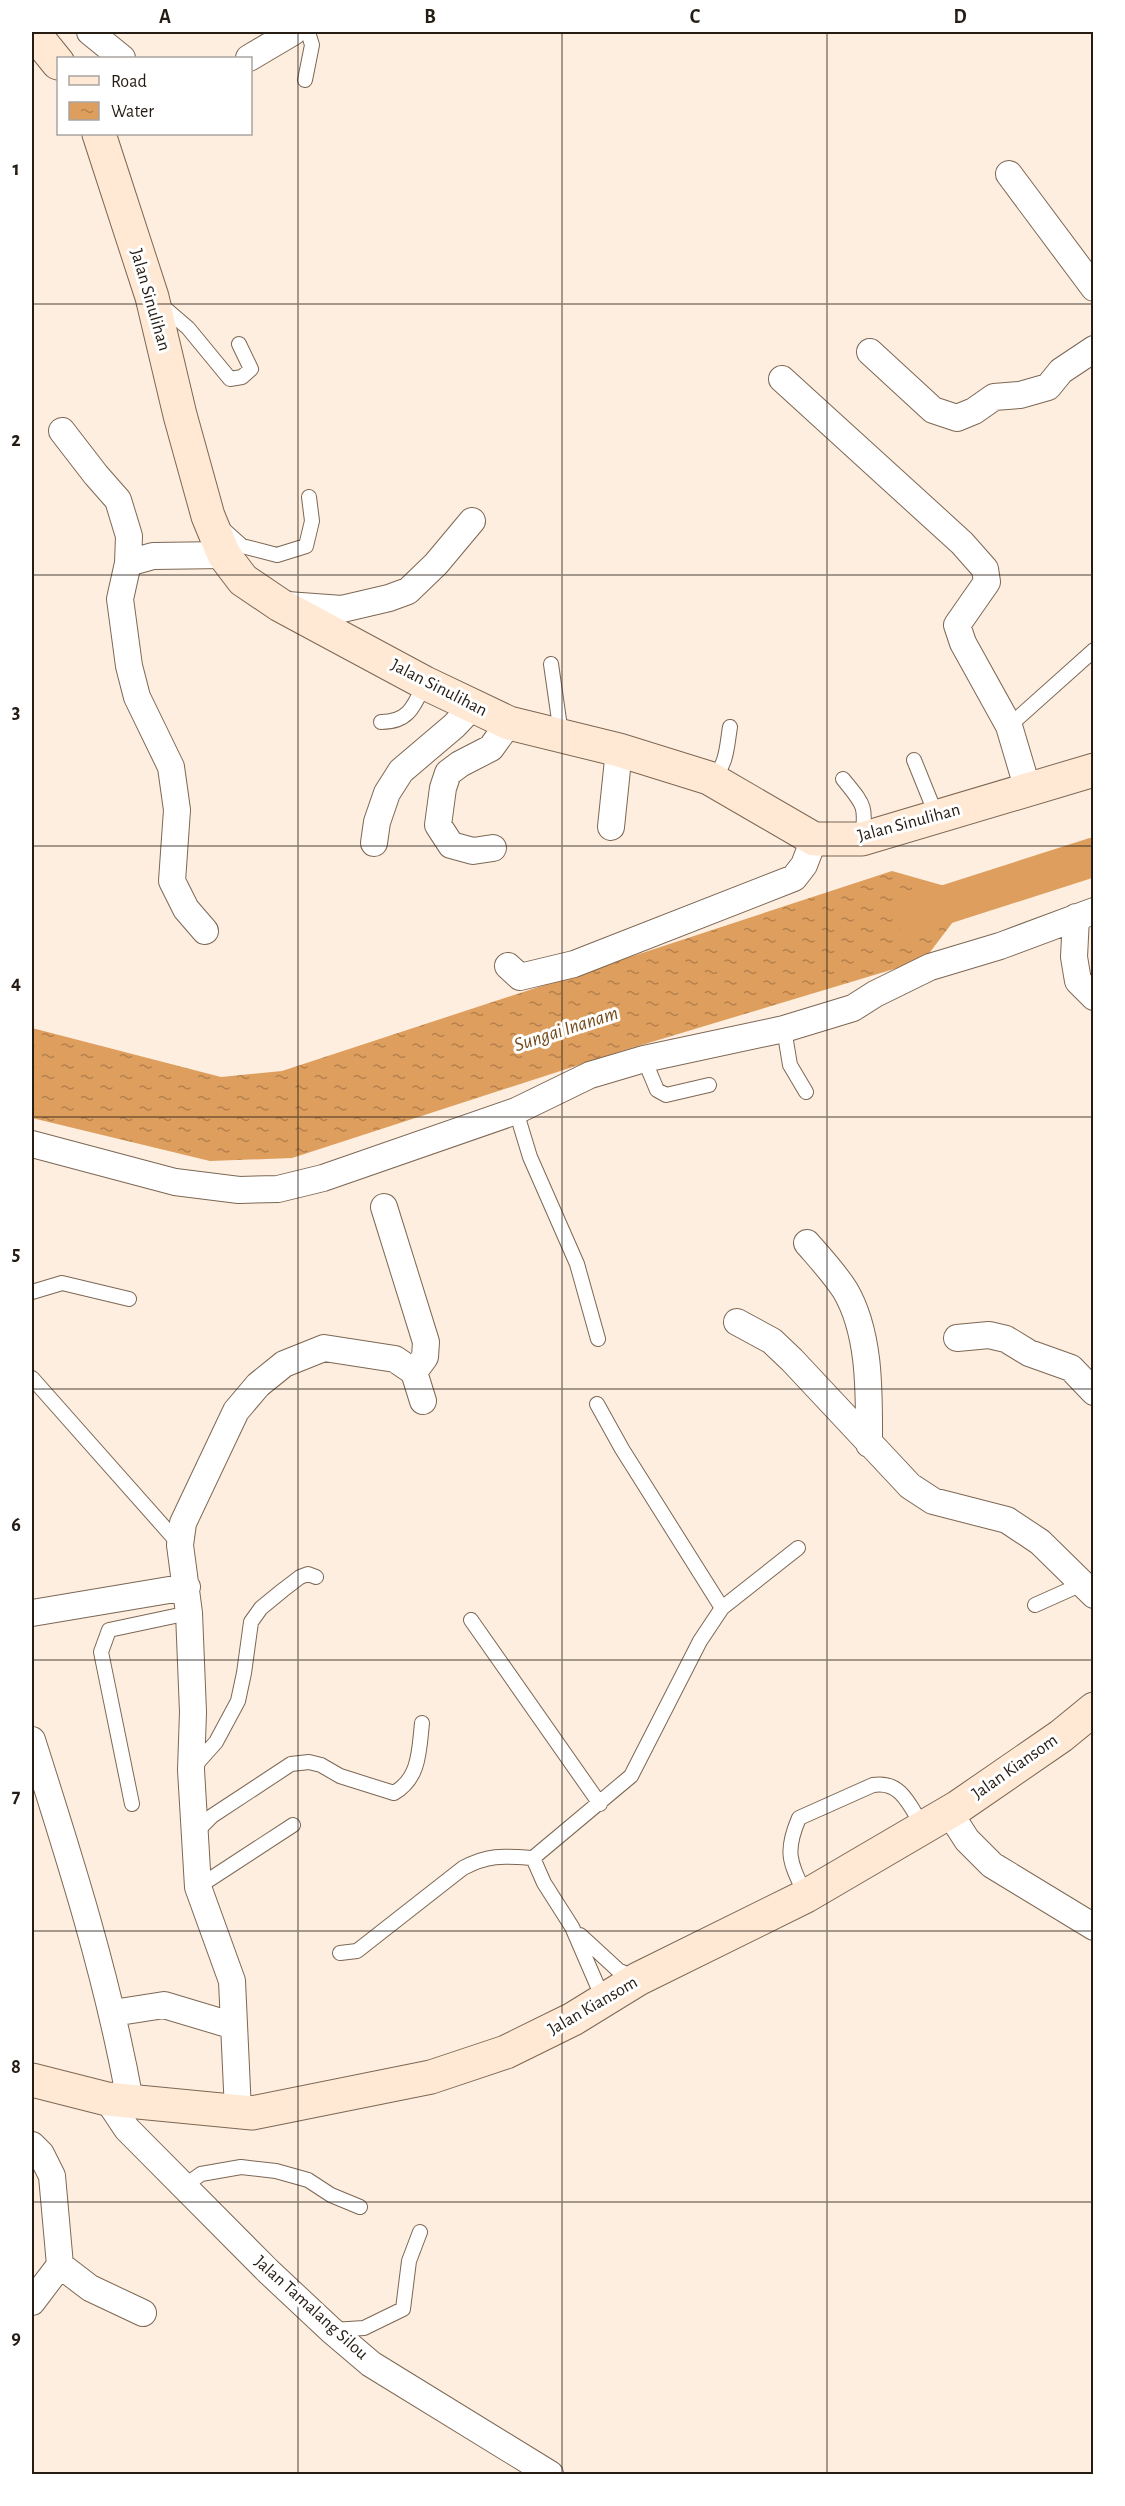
<svg xmlns="http://www.w3.org/2000/svg" width="1125" height="2506" font-family="'Alegreya Sans',sans-serif">
<style>
.water{fill:url(#water-ripples)}
.lines{fill:none;stroke-linecap:round;stroke-linejoin:round}
.river{stroke:#de9e5d;stroke-width:39}
.lane-casing{stroke:#7d6753;stroke-width:16}
.street-casing{stroke:#7d6753;stroke-width:28}
.secondary-casing{stroke:#7d6753;stroke-width:35}
.lane{stroke:#fff;stroke-width:14}
.street{stroke:#fff;stroke-width:26}
.secondary{stroke:#ffe9d4;stroke-width:33}
.grid{fill:none;stroke:#251c14;stroke-width:1.5;stroke-opacity:0.55}
.labels{text-anchor:middle;dominant-baseline:central;stroke-width:6;stroke-linejoin:round;paint-order:stroke}
.street-label{font-size:18px;fill:#251c14;stroke:#fff}
.water-label{font-size:20px;font-style:italic;fill:#754b1a;stroke:#fff}
.neatline{fill:none;stroke:#251c14;stroke-width:2}
.grid-label{font-size:20px;text-anchor:middle;font-weight:bold;fill:#251c14}
</style>
<defs>
<pattern id="water-ripples" width="26" height="14" patternUnits="userSpaceOnUse" patternTransform="scale(1.5)"><rect width="26" height="14" fill="#de9e5d"/><path d="M2 4q2-2 4 0t4 0M15 11q2-2 4 0t4 0" fill="none" stroke="#b4804c"/></pattern>
</defs>
<rect width="100%" height="100%" fill="#fdeee0"/>
<path class="water" d="M892,871L959,890L965,906L924,960L625,1050L292,1158L210,1161L32,1118V1028L221,1077L282,1071Z"/>
<g class="lines">
<path class="river" d="M913,915L1094,857"/>
<defs>
<path id="lane" d="M305,80L312,45L308,32
M160,304L188,328L230,379L242,377L251,369L239,344
M223,529L242,546L277,555L306,546L312,521L309,497
M551,664L561,734
M381,722C409,722 414,706 425,683
M1009,726L1094,650
M914,760L937,817
M711,777C727,769 727,744 730,727
M843,779C863,804 867,805 862,837
M784,1029L790,1065L806,1092
M644,1059L657,1090L666,1095L709,1085
M516,1111L530,1157L577,1264L598,1339
M32,1292L62,1283L129,1299
M32,1378L180,1545
M597,1404L622,1449L722,1608
M1035,1605L1082,1584
M471,1620L600,1804
M192,1769L216,1742L238,1701L244,1673L251,1622L261,1608L283,1590L300,1577L308,1574L316,1577
M132,1804L101,1652L109,1630L189,1613
M195,1833L212,1816L291,1764L309,1762L321,1765L340,1776L394,1793C420,1778 419,1750 422,1723
M198,1887L293,1825
M806,1896C790,1862 784,1853 799,1818L873,1785C901,1780 910,1806 923,1827
M580,1935L618,1970L635,1978
M340,1953L357,1951L463,1868C489,1854 504,1856 533,1858
M604,2001L572,1927L544,1883L533,1858L631,1776L700,1641L722,1608L798,1548
M183,2187L201,2174L241,2167L276,2171L308,2180L331,2195L360,2207
M333,2330L364,2328L403,2309L409,2261L420,2232"/>
<path id="street" d="M90,32L122,58
M249,58L293,32
M1009,174L1094,288
M870,352L933,410L957,418L974,411L994,397L1020,395L1048,387L1061,371L1094,349
M782,379L962,543L985,569L987,582L957,625L963,643L1009,726L1028,790
M62,431L96,475L118,500L129,536L128,563
M287,605L342,609L389,598L408,591L436,564L472,521
M611,827L619,750
M374,843L377,822L387,793L401,771L454,726L473,706
M493,848L473,851L451,845L438,825L443,788L448,773L460,764L491,748L509,723
M1076,917L1074,957L1078,981L1094,997
M205,931L186,909L172,881L177,810L171,767L137,697L129,666L120,599L128,563L153,556L224,555
M508,966L520,977L574,964L794,878L804,865L814,839
M32,1144L175,1182L239,1190L278,1189L323,1178L516,1111L590,1075L644,1059L784,1029L853,1008L875,994L930,967L1000,946L1094,911
M384,1207L426,1342L425,1357L414,1372
M807,1243C820,1258 834,1273 845,1290C871,1334 869,1395 869,1444
M737,1322L772,1341L792,1360L910,1486L933,1501L1007,1520L1040,1542L1094,1595
M957,1338L989,1335L1006,1339L1029,1353L1071,1368L1094,1392
M32,1613L187,1587
M32,1740C70,1859 108,1978 130,2101
M949,1812L967,1840L992,1865L1094,1927
M113,2013L164,2005L234,2026
M107,2099L127,2129L268,2271L331,2330L371,2364L550,2474
M238,2111L232,1981L198,1887L191,1770L193,1712L189,1613L180,1545L183,1523L236,1411L258,1385L284,1364L324,1348L395,1359L414,1372L423,1401
M32,2145L41,2154L52,2176L60,2265L90,2288L143,2313
M32,2302L60,2265"/>
<path id="secondary" d="M33,32L58,63
M99,134L152,297L180,415L208,516L224,555L243,580L280,605L425,683L509,723L619,750L709,778L814,839H862L1094,770
M32,2080L107,2099L252,2113L431,2077L506,2052L573,2019L638,1979L806,1896L958,1807L1061,1736L1094,1709"/>
</defs>
<use href="#lane" class="lane-casing"/>
<use href="#street" class="street-casing"/>
<use href="#secondary" class="secondary-casing"/>
<use href="#lane" class="lane"/>
<use href="#street" class="street"/>
<use href="#secondary" class="secondary"/>
</g>
<path class="grid" d="M298,32V2474M562,32V2474M827,32V2474M32,304H1094M32,575H1094M32,846H1094M32,1117H1094M32,1389H1094M32,1660H1094M32,1931H1094M32,2202H1094"/>
<g class="labels">
<g class="street-label">
<text transform="translate(150 300) rotate(74)">Jalan Sinulihan</text>
<text transform="translate(439 688) rotate(27)">Jalan Sinulihan</text>
<text transform="translate(909 823) rotate(-15)">Jalan Sinulihan</text>
<text transform="translate(1015 1767) rotate(-35)">Jalan Kiansom</text>
<text transform="translate(593 2006) rotate(-30)">Jalan Kiansom</text>
<text transform="translate(311 2308) rotate(42)">Jalan Tamalang Silou</text>
</g>
<g class="water-label">
<text transform="translate(566 1029) rotate(-18)">Sungai Inanam</text>
</g>
</g>
<rect width="1125" height="2506" fill="none" stroke="#ffffff" stroke-width="66"/>
<rect x="57" y="57" width="195" height="78" fill="#ffffff" stroke="#a8a4a1" stroke-width="1.5"/>
<rect x="69" y="76" width="30" height="9" fill="#ffe9d4" stroke="#a8a4a1" stroke-width="1.5"/>
<text x="111" y="87" font-size="18" fill="#251c14">Road</text>
<rect x="69" y="102" width="30" height="18" fill="url(#water-ripples)" stroke="#a8a4a1" stroke-width="1.5"/>
<text x="111" y="117" font-size="18" fill="#251c14">Water</text>
<rect x="33" y="33" width="1059" height="2440" class="neatline"/>
<g class="grid-label">
<text x="165" y="23">A</text>
<text x="430" y="23">B</text>
<text x="695" y="23">C</text>
<text x="960" y="23">D</text>
<text x="16" y="175">1</text>
<text x="16" y="446">2</text>
<text x="16" y="718">3</text>
<text x="16" y="989">4</text>
<text x="16" y="1260">5</text>
<text x="16" y="1531">6</text>
<text x="16" y="1802">7</text>
<text x="16" y="2073">8</text>
<text x="16" y="2344">9</text>
</g>
</svg>
